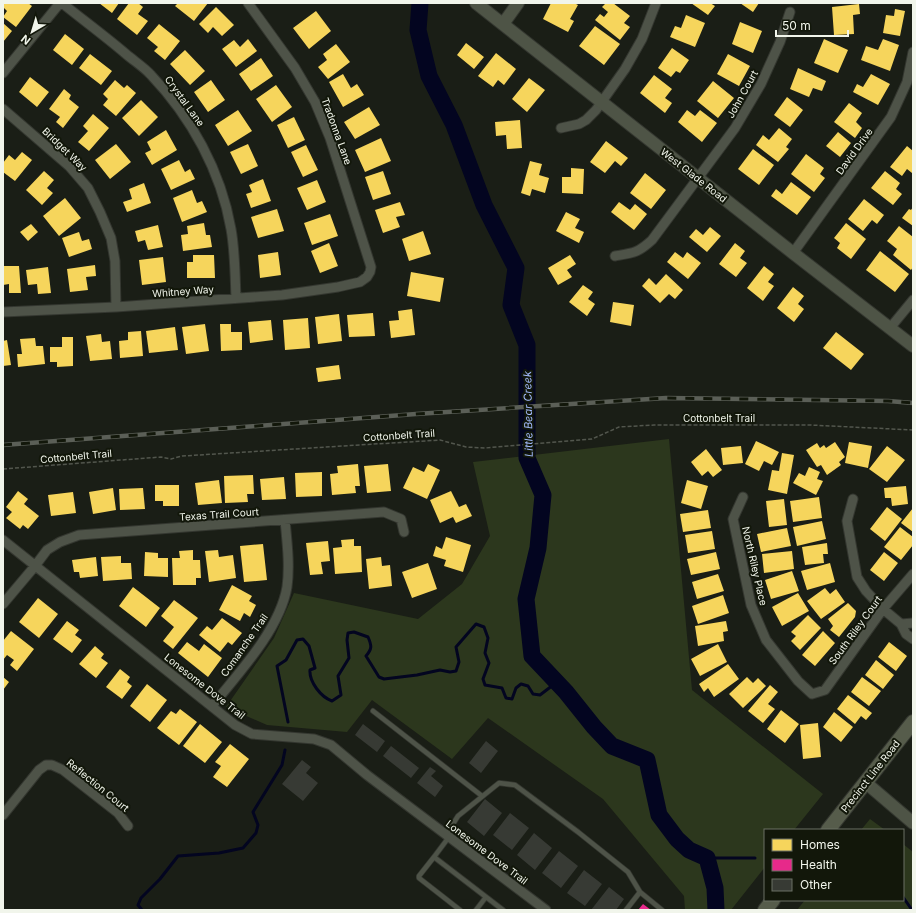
<svg xmlns="http://www.w3.org/2000/svg" width="916" height="913" font-family="Inter,sans-serif">
<style>
.green{fill:#2c371d}
.homes{fill:#f6d55c}
.health{fill:#e7298a}
.lines{fill:none;stroke-linecap:round;stroke-linejoin:round}
.stream{stroke:#030520;stroke-width:3}
.river{stroke:#030520;stroke-width:17}
.building{fill:#373a34}
.lane-casing{stroke:#343730;stroke-width:6}
.street-casing{stroke:#343730;stroke-width:11}
.secondary-casing{stroke:#343730;stroke-width:14}
.primary-casing{stroke:#343730;stroke-width:16}
.path{stroke:#52564d;stroke-width:1.5;stroke-dasharray:4 2;stroke-linecap:butt}
.lane{stroke:#4e5348;stroke-width:4.5}
.street{stroke:#4e5348;stroke-width:9}
.secondary{stroke:#4e5446;stroke-width:12}
.primary{stroke:#565c4b;stroke-width:14}
.rail-casing{stroke:#5b5f57;stroke-width:4.5}
.rail{stroke:#12170a;stroke-width:3;stroke-dasharray:9;stroke-linecap:butt}
.labels{text-anchor:middle;dominant-baseline:central;stroke-width:4;stroke-linejoin:round;paint-order:stroke}
.street-label{font-size:10px;fill:#f1f5eb;stroke:#12170a}
.water-label{font-size:11px;font-style:italic;fill:#a4bcff;stroke:#12170a}
</style>
<rect width="100%" height="100%" fill="#1a1e16"/>
<path class="green" d="M669,439L692,690L823,794L794,830H765V867L731,910H685L684,896L603,799L488,718L452,759L372,700L347,732L267,725L226,707L274,638L294,593L418,619L462,584L490,536L473,462Z
M870,819L885,830H861Z
M903,844L913,852V910H797L805,900H903Z"/>
<path class="homes" d="M4,3H28L32,6L16,27L3,17L7,11L3,7Z
M99,3H119L112,13Z
M129,3H138L143,7L138,14L148,21L137,35L117,19Z
M178,3H208L194,21L175,6Z
M551,3H574L578,5L570,19L574,21L568,32L543,19Z
M606,3H613L630,16L624,23L630,27L620,40L595,20L600,14L604,17L608,12L602,7Z
M691,3H710L715,6L708,15Z
M740,3H759L753,12Z
M859,4L860,14L853,15L854,34L834,35L832,7Z
M216,7L234,25L222,36L213,27L208,33L199,24Z
M895,9L905,11L900,36L883,33L886,15L894,16Z
M316,11L331,31L309,49L293,28Z
M686,15L705,23L695,47L670,37L675,26L681,28Z
M740,22L762,31L753,53L732,44Z
M3,23L12,31L3,42Z
M159,24L180,41L165,60L154,51L158,47L147,38Z
M595,26L620,44L604,65L579,46Z
M65,34L84,49L72,65L53,50Z
M248,39L257,51L236,67L222,49L234,40L240,47Z
M824,39L848,50L838,73L814,63Z
M883,39L899,45L890,71L861,60L866,46L878,50Z
M466,43L484,57L474,69L457,55Z
M336,44L350,62L328,79L318,67L327,60L323,54Z
M672,48L689,60L680,73L676,71L671,77L658,68Z
M185,50L205,71L190,85L170,64Z
M496,53L516,69L504,85L498,80L493,87L478,76Z
M90,54L112,71L101,85L79,68Z
M728,54L750,66L739,86L717,74Z
M261,58L273,76L251,91L239,74Z
M798,68L826,81L822,91L813,88L809,97L790,89Z
M343,74L351,88L357,84L364,95L343,107L329,82Z
M871,74L890,84L878,105L853,92L857,84L863,87Z
M654,75L672,89L665,98L672,103L665,113L640,93Z
M30,77L49,92L37,107L19,92Z
M529,78L545,90L527,112L512,99Z
M115,80L124,88L127,85L136,93L116,116L103,105L108,99L103,94Z
M211,80L225,100L208,112L194,92Z
M713,81L734,98L718,118L697,101Z
M276,85L292,107L272,122L256,99Z
M64,89L71,95L69,99L79,107L63,128L56,122L60,117L49,109Z
M787,97L803,110L790,127L774,115Z
M141,100L158,117L139,136L122,118Z
M849,103L862,113L856,122L862,128L855,138L834,122Z
M369,107L380,125L355,139L344,122Z
M238,110L252,131L228,146L215,125Z
M687,110L695,116L700,110L717,123L702,142L678,122Z
M93,114L109,128L89,151L78,142L88,131L83,126Z
M294,117L305,140L288,148L277,125Z
M520,120L522,148L507,149L506,135L496,136L495,122Z
M779,128L792,139L786,147L789,149L778,162L756,145L763,135L769,140Z
M166,130L177,150L152,165L145,153L151,150L147,142Z
M838,132L851,143L840,157L826,146Z
M381,138L391,161L365,172L355,150Z
M606,141L628,158L621,166L615,161L605,173L590,162Z
M116,144L131,162L110,179L95,160Z
M248,144L258,166L241,174L230,152Z
M306,145L318,170L303,177L291,152Z
M907,146L913,151V171L912,173L907,169L902,176L890,167Z
M753,149L774,165L759,185L738,169Z
M22,152L32,160L15,181L3,172V163L9,155L15,160Z
M806,154L824,168L820,174L825,178L814,192L791,174Z
M179,160L185,172L190,169L195,179L171,190L161,169Z
M530,161L542,164L539,175L549,178L545,193L532,189L530,196L521,193Z
M571,168L584,169L583,194L562,193V177H571Z
M44,171L54,180L47,188L53,193L42,205L26,190Z
M383,171L391,194L373,200L365,177Z
M885,171L900,183L896,189L902,194L893,205L871,188Z
M645,173L666,190L651,209L630,193Z
M263,179L271,201L251,208L246,194L252,192L249,185Z
M317,180L326,202L307,210L297,188Z
M791,182L811,197L797,215L771,196L776,189L782,194Z
M144,183L151,203L127,212L123,202L132,199L129,189Z
M192,190L197,203L202,201L207,212L182,222L173,198Z
M65,198L81,218L59,236L43,216Z
M864,199L884,215L877,224L872,220L863,231L848,219Z
M400,202L405,215L396,217L400,227L383,233L375,210Z
M619,202L630,210L635,204L647,214L634,230L611,212Z
M913,207V226L902,218L909,209L911,210Z
M277,209L284,231L258,238L251,217Z
M566,212L580,219L575,228L584,232L579,243L556,231Z
M330,214L338,236L312,245L304,223Z
M204,223L206,235H210L212,247L183,251L181,235L188,234L187,226Z
M846,223L866,239L851,259L837,248L840,243L834,238Z
M31,224L38,232L28,241L20,232Z
M158,225L163,247L148,250L145,240L138,242L135,231Z
M899,226L913,237V267L911,270L893,255L897,249L887,241Z
M710,227L721,236L707,252L689,237L696,229L703,235Z
M423,231L431,254L409,261L402,239Z
M79,232L82,241L89,239L92,249L69,257L62,238Z
M329,243L338,266L320,273L311,251Z
M735,243L745,251L740,258L747,263L736,277L719,264Z
M880,251L909,274L895,292L866,270Z
M278,252L281,275L260,278L258,255Z
M675,252L683,258L687,252L701,263L688,279L667,262Z
M193,255H214L215,278H187V262H193Z
M570,255L576,264L567,270L572,277L558,285L548,268Z
M163,257L166,282L142,285L139,260Z
M95,265L96,276L86,277L88,290L70,292L67,269Z
M3,266H19L21,293H9V284L3,285Z
M764,266L774,274L768,282L774,286L763,301L747,288Z
M48,267L51,293L38,294L37,284L28,285L26,270Z
M411,272L444,278L440,302L407,296Z
M666,274L683,290L675,299L669,294L660,303L642,286L649,278L656,285Z
M583,285L593,292L588,299L595,304L587,316L569,302Z
M793,287L804,296L798,304L804,309L794,322L777,308Z
M613,302L634,305L631,326L610,322Z
M412,309L415,335L391,338L389,321L399,320L398,311Z
M373,313L375,336L349,337L347,315Z
M339,314L342,341L318,344L315,317Z
M308,318L310,348L285,350L283,320Z
M271,320L273,340L250,343L248,322Z
M205,324L209,351L186,354L182,327Z
M220,324H231V332H242V350L221,351Z
M175,327L178,350L149,353L146,331Z
M141,331L143,356L120,358L119,341L128,340V332Z
M836,332L864,354L851,370L823,348Z
M101,334L102,342L110,341L112,359L90,361L86,336Z
M62,337H73V366L57,367V362H50V347H62Z
M35,338L36,346H43L45,364L18,367L17,354H22L20,339Z
M7,340L11,365L3,366V341Z
M339,365L341,379L318,382L316,368Z
M756,441L779,452L772,465L764,461L759,471L745,464Z
M835,442L845,457L839,462L841,465L827,475L821,465L817,467L806,450L817,443L820,448L824,445L826,448Z
M849,442L872,446L868,468L845,463Z
M741,446L743,463L723,465L721,448Z
M887,446L905,460L887,482L869,469Z
M706,449L722,470L713,477L708,471L702,476L691,462Z
M782,453L794,455L787,494L768,490L772,470L779,471Z
M358,464L360,486H355L356,493L332,495L330,474L338,473L337,466Z
M388,464L391,491L367,493L364,466Z
M428,464L440,470L427,499L403,488L413,467L424,472Z
M809,467L820,472L817,479L823,481L816,495L793,483L799,473L805,476Z
M322,472V496L296,497L295,473Z
M253,475L254,494H247L248,502L225,503L224,476Z
M284,477L286,499L262,500L260,479Z
M219,480L222,503L198,505L195,483Z
M687,480L708,486L701,509L681,503Z
M155,485H179V506H163V501H155Z
M906,486L908,504L892,506L891,498H885L884,488Z
M113,488L116,510L93,514L89,492Z
M143,488L145,509L120,510L119,489Z
M18,491L28,499L24,504L39,516L28,529L23,525L20,529L6,518L12,512L6,507Z
M451,491L459,507L466,504L472,516L456,523L453,517L440,523L430,500Z
M73,492L76,513L51,516L48,495Z
M819,497L822,518L793,522L790,501Z
M784,499L787,525L769,527L766,501Z
M887,507L902,519L885,541L870,529Z
M913,508V532L901,523Z
M708,510L711,528L683,532L680,514Z
M822,521L826,539L797,546L793,527Z
M900,527L913,537V545L901,560L884,547Z
M787,528L791,546L761,552L757,534Z
M712,531L715,549L688,553L685,535Z
M446,537L471,545L463,572L444,566L446,560L433,556L436,546L442,549Z
M354,539V546H361L362,572L335,574L333,548L342,547L341,540Z
M328,541L330,561L321,562L323,574L310,575L306,543Z
M827,543L828,554H823L824,563L805,565L802,547Z
M263,544L267,580L244,582L240,546Z
M193,550V560H200L201,578H196V585H173L172,558H180L179,551Z
M218,550L219,557L233,555L236,578L209,582L205,551Z
M792,551L794,569L764,573L762,554Z
M145,552L158,553V558H168V577L144,576Z
M716,552L720,569L691,575L687,559Z
M884,552L898,563L884,581L870,570Z
M121,556V563H131L132,579L103,581L101,557Z
M96,557L98,576L80,578L79,572H74L72,560Z
M381,557L382,566L390,565L392,586L369,589L366,559Z
M428,563L437,589L412,598L402,572Z
M830,563L835,582L807,590L801,571Z
M792,571L799,591L771,599L765,580Z
M718,574L724,591L697,599L692,582Z
M232,585L252,596L249,601L256,605L250,617L244,613L240,621L219,610Z
M133,587L160,608L146,627L119,606Z
M825,588L830,594L836,589L845,602L821,619L807,601Z
M798,593L809,611L782,626L772,607Z
M723,595L729,613L698,624L692,606Z
M38,598L58,614L39,638L19,622Z
M174,600L198,618L173,649L163,641L174,627L161,616Z
M848,603L856,611L855,617L839,637L830,630L833,626L828,619Z
M808,615L821,628L800,650L791,641L796,636L791,632Z
M222,618L242,633L232,645L228,642L220,652L199,635L207,626L212,630Z
M67,621L79,630L75,635L82,640L72,653L53,639Z
M726,621L728,631L723,632L724,641L698,646L695,626Z
M11,631L34,649L17,671L10,665L14,660L7,655L3,660V641Z
M823,631L835,643L815,666L802,655Z
M187,642L199,651L204,644L222,658L208,677L178,653Z
M889,642L907,656L896,671L878,657Z
M718,644L727,662L700,676L691,659Z
M95,646L104,654L101,658L108,663L96,678L79,664Z
M876,660L894,675L883,689L865,675Z
M728,664L739,679L714,697L708,688L704,692L699,684Z
M120,669L130,677L127,682L132,686L122,699L106,687Z
M3,677L9,682L3,690Z
M747,677L753,683L758,678L766,686L743,708L729,694Z
M862,677L881,691L869,706L851,692Z
M147,684L167,700L150,722L130,706Z
M770,685L778,692L768,704L775,709L763,723L748,711Z
M848,695L872,713L866,720L861,716L855,724L837,709Z
M180,709L197,722L179,745L157,728L171,711L176,714Z
M781,710L799,724L785,743L767,729Z
M834,712L853,727L841,742L823,727Z
M818,723L821,757L803,759L800,725Z
M200,724L222,742L205,763L183,746Z
M230,744L249,759L227,787L213,777L221,766L215,762Z"/>
<path class="health" d="M643,904L651,910H638Z"/>
<g class="lines">
<path class="stream" d="M288,722L277,666L286,660L297,640L303,639L309,646L315,668L310,670C309,682 321,697 332,701L341,695L338,676L349,658L347,640L348,633L354,632L368,637C372,646 372,649 366,656L379,677L384,679L417,675L440,670L450,672L456,671L459,662L456,647L476,624L484,627L488,638L485,653L489,663L483,679L485,685L502,688L506,698L512,699L516,688L521,684L528,686L533,694L540,695L557,682
M707,858H755
M903,897L912,910
M142,910L138,905L141,898L160,879L178,856L219,853L243,848L256,833L258,825L253,812L282,765L285,750"/>
<path class="river" d="M420,3L418,30L429,76L454,125L484,205L516,268L511,305L527,345V458L543,495L538,548L526,599L532,656L566,692L594,727L612,746L647,760L659,815L677,839L689,850L707,858L715,888L716,910"/>
</g>
<path class="building" d="M363,724L385,741L377,752L355,735Z
M486,741L498,751L481,773L469,763Z
M391,746L419,768L411,778L383,756Z
M302,760L311,767L306,773L318,783L303,801L282,784Z
M430,767L436,771L431,776L443,786L435,797L417,783Z
M485,799L502,813L484,836L467,822Z
M510,813L529,828L512,850L493,835Z
M534,833L552,848L535,870L517,855Z
M559,851L578,866L561,888L542,873Z
M584,870L602,884L585,906L567,893Z
M609,887L624,899L616,910H591Z"/>
<g class="lines">
<defs>
<path id="lane" d="M373,711L482,796
M446,835L458,816L499,783L515,785L578,832L628,872L640,892
M449,837L434,857L503,910
M434,857L419,876V878L460,910
M476,910L486,897
M626,910L640,892L662,910"/>
<path id="street" d="M62,3C83,20 105,36 126,54C134,61 144,67 151,75C191,117 221,171 231,229C235,251 235,275 236,298
M3,73L60,3
M3,109L69,166L88,188L100,212L111,238L115,261L116,307
M561,128L579,124L586,120L596,110L625,69L642,39L656,3
M793,253L891,117L907,82L913,52
M615,256C633,253 638,253 652,240L735,128L761,84L780,42L790,12
M3,312L116,307L282,295L338,287L360,282L367,277L370,272L371,267L330,138L315,102L295,68L248,3
M890,328L913,300
M743,497L733,519L751,605L766,640L798,681L812,694L825,690L883,609L913,574
M853,499L847,521L857,577L866,591L883,609L901,624L906,634L913,639
M3,540L235,725L252,734L314,739L331,745L367,775L546,910
M3,604L35,566L47,550L60,542L79,535L384,512L401,519L404,532
M901,624L913,623
M212,706C238,674 280,629 287,587C290,565 287,542 285,520
M3,815L39,770L46,765H52L63,770L118,813L128,826"/>
<path id="secondary" d="M476,3L793,253L913,346
M503,24L518,3
M865,782L913,823"/>
<path id="primary" d="M828,830L913,722
M765,910L773,900"/>
</defs>
<use href="#lane" class="lane-casing"/>
<use href="#street" class="street-casing"/>
<use href="#secondary" class="secondary-casing"/>
<use href="#primary" class="primary-casing"/>
<path class="path" d="M3,469L161,457L171,459L182,456L440,440L466,447L485,448L592,439L619,427L654,425H810L913,430"/>
<use href="#lane" class="lane"/>
<use href="#street" class="street"/>
<use href="#secondary" class="secondary"/>
<use href="#primary" class="primary"/>
<defs>
<path id="rail" d="M3,445L416,414L666,398L888,401L913,403"/>
</defs>
<use href="#rail" class="rail-casing"/>
<use href="#rail" class="rail"/>
</g>
<g class="labels">
<g class="street-label">
<text transform="translate(742 94) rotate(-61)">John Court</text>
<text transform="translate(185 101) rotate(54)">Crystal Lane</text>
<text transform="translate(337 131) rotate(70)">Tradonna Lane</text>
<text transform="translate(65 149) rotate(44)">Bridget Way</text>
<text transform="translate(854 151) rotate(-54)">David Drive</text>
<text transform="translate(694 175) rotate(38)">West Glade Road</text>
<text transform="translate(183 291) rotate(-4)">Whitney Way</text>
<text x="719" y="418">Cottonbelt Trail</text>
<text transform="translate(399 435) rotate(-4)">Cottonbelt Trail</text>
<text transform="translate(76 456) rotate(-5)">Cottonbelt Trail</text>
<text transform="translate(219 514) rotate(-4)">Texas Trail Court</text>
<text transform="translate(755 566) rotate(77)">North Riley Place</text>
<text transform="translate(855 630) rotate(-54)">South Riley Court</text>
<text transform="translate(244 645) rotate(-55)">Comanche Trail</text>
<text transform="translate(205 686) rotate(38)">Lonesome Dove Trail</text>
<text transform="translate(870 776) rotate(-52)">Precinct Line Road</text>
<text transform="translate(98 785) rotate(39)">Reflection Court</text>
<text transform="translate(487 852) rotate(37)">Lonesome Dove Trail</text>
</g>
<g class="water-label">
<text transform="translate(528 414) rotate(-91)">Little Bear Creek</text>
</g>
</g>
<rect width="916" height="913" fill="none" stroke="#f1f5eb" stroke-width="8"/>
<rect x="764" y="829" width="140" height="72" fill="#12170a" stroke="#6b7064"/>
<rect x="772" y="839" width="20" height="12" fill="#f6d55c" stroke="#6b7064"/>
<text x="800" y="849" font-size="12" fill="#f1f5eb">Homes</text>
<rect x="772" y="859" width="20" height="12" fill="#e7298a" stroke="#6b7064"/>
<text x="800" y="869" font-size="12" fill="#f1f5eb">Health</text>
<rect x="772" y="879" width="20" height="12" fill="#373a34" stroke="#6b7064"/>
<text x="800" y="889" font-size="12" fill="#f1f5eb">Other</text>
<g transform="translate(32 32) rotate(218)" stroke="#12170a" stroke-width="3" paint-order="stroke">
<path d="M0-3L7 15L0 10L-7 15Z" fill="#f1f5eb"/>
<text y="-6" font-size="11" font-weight="bold" text-anchor="middle" fill="#f1f5eb">N</text>
</g>
<path d="M776 30v6h72v-6" fill="none" stroke="#f1f5eb" stroke-width="2"/>
<text x="782" y="30" font-size="12" fill="#f1f5eb" stroke="#12170a" stroke-width="3" paint-order="stroke">50 m</text>
</svg>
